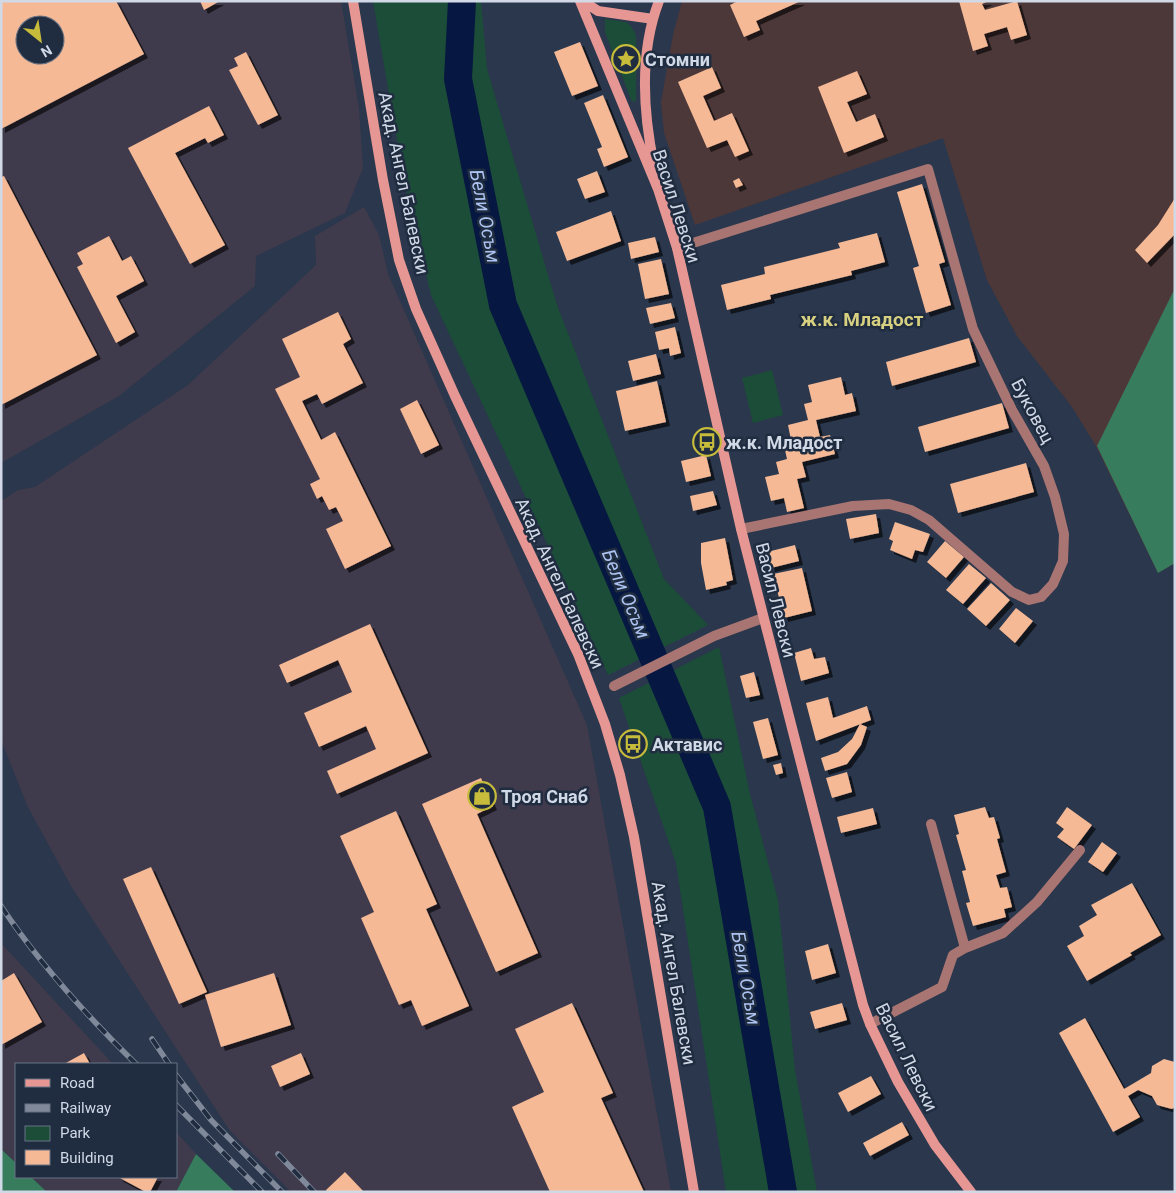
<svg xmlns="http://www.w3.org/2000/svg" width="1176" height="1193" font-family="Roboto,sans-serif">
<style>
.industrial{fill:#403b4c;fill-rule:evenodd}
.medical{fill:#4d3839}
.green{fill:#1c4d38}
.forest{fill:#387c5e}
.lines{fill:none;stroke-linecap:round;stroke-linejoin:round}
.river{stroke:#061741;stroke-width:28}
.building{fill:#f5b996;fill-rule:evenodd;filter:url(#shadow)}
.street{stroke:#a87572;stroke-width:10}
.secondary{stroke:#e79793;stroke-width:10}
.rail-casing{stroke:#7f899a;stroke-width:5.5}
.rail{stroke:#202d41;stroke-width:4;stroke-dasharray:11;stroke-linecap:butt}
.labels{text-anchor:middle;dominant-baseline:central;stroke-width:5;stroke-linejoin:round;paint-order:stroke}
.poi-label{font-size:18px;font-weight:bold;fill:#d1d9e7;stroke:#202d41;text-anchor:start}
.street-label{font-size:18px;fill:#d1d9e7;stroke:#202d41}
.water-label{font-size:19px;font-style:italic;fill:#adc3f1;stroke:#202d41}
.neighbourhood-label{font-size:19px;font-weight:bold;fill:#d7d081;stroke:#202d41}
</style>
<defs>
<filter id="shadow"><feDropShadow dx="4" dy="4" stdDeviation="0" flood-color="#0009"/></filter>
</defs>
<rect width="100%" height="100%" fill="#2a374c"/>
<path class="industrial" d="M1,1H341L359,108L363,168L345,213L256,256L255,286L119,396L1,463ZM25,25H55V55H25Z
M364,207L379,235L388,274L587,725L671,1192H291L230,1131L71,886L28,807L1,740V501L18,490L35,487L188,385L316,265L315,236Z
M1,943L113,1064H16V1163L1,1149Z
M176,1132L196,1154L176,1192H47L31,1177H176Z"/>
<path class="medical" d="M682,1H1175V563L1158,573L1096,446L1072,407L1017,336L987,280L943,138L695,225L664,133L661,102L673,35Z"/>
<path class="green" d="M373,1H481L487,69L557,305L664,579L708,625L608,675L488,416L431,295L404,181Z
M605,19L626,22L631,26L636,35V101L632,102L605,32Z
M772,370L783,415L753,423L742,378Z
M719,647L750,794L778,900L795,1070L817,1192H726L676,863L619,698Z"/>
<path class="forest" d="M1175,288V563L1158,573L1097,446Z
M1,1149L16,1163V1177H31L47,1192H1Z
M196,1154L235,1192H176Z"/>
<g class="lines">
<path class="river" d="M462,1L458,79L503,305L717,807L783,1192"/>
</g>
<path class="building" d="M1,1H116L144,54L1,129ZM25,25H55V55H25Z
M200,1H220L204,10Z
M738,1H801L756,21L760,30L744,37L730,5Z
M959,1H989L982,4L985,10L1017,1L1027,35L1011,40L1007,27L984,34L988,46L973,51Z
M580,42L598,86L572,96L554,52Z
M246,52L278,115L258,125L229,70L238,66L234,58Z
M712,67L721,88L703,96L714,121L732,113L749,151L735,157L727,140L707,148L678,82Z
M857,71L867,94L847,102L856,122L875,114L884,137L844,153L818,87Z
M603,95L628,157L604,167L597,149L602,147L584,103Z
M209,106L224,135L208,143L205,138L175,153L225,245L190,264L128,148Z
M597,171L605,192L585,199L577,179Z
M4,176L97,355L1,405V177Z
M739,178L743,185L736,188L733,181Z
M922,184L945,262L939,264L951,305L926,313L913,268L919,266L897,192Z
M1175,198V234L1147,263L1135,250L1158,225Z
M611,211L621,241L567,261L556,232Z
M877,233L885,262L851,271L852,275L770,295L771,299L727,310L721,285L765,274L764,267L840,248L838,243Z
M109,236L122,261L131,256L144,281L116,296L135,332L116,343L77,267L83,264L77,253Z
M655,237L659,252L631,259L628,243Z
M661,259L669,294L645,299L638,264Z
M671,303L675,318L650,324L646,308Z
M338,312L351,339L343,344L363,383L322,404L317,394L302,401L321,440L335,432L391,546L345,569L326,529L343,521L336,507L329,510L322,496L317,499L310,484L320,479L275,389L300,377L282,339Z
M675,327L681,353L670,356L669,348L659,350L655,332Z
M969,338L976,362L892,386L886,362Z
M656,354L661,374L633,381L628,361Z
M841,377L845,395L852,393L856,411L816,420L820,437L830,435L835,454L802,462L806,477L797,479L804,508L787,512L784,498L771,501L765,477L779,474L776,462L787,459L783,441L791,440L788,425L808,420L804,404L812,402L808,385Z
M657,381L666,422L625,431L616,391Z
M417,400L439,445L421,454L400,409Z
M1002,403L1009,428L925,452L918,427Z
M706,455L711,476L686,482L681,461Z
M1026,463L1034,492L958,513L950,484Z
M713,491L717,505L693,511L690,496Z
M876,514L879,533L850,539L846,519Z
M895,522L930,534L923,552L915,550L912,559L890,550L893,541L889,539Z
M725,538L733,580L726,582L727,585L706,590L701,563V543Z
M945,541L964,557L946,578L927,562Z
M795,545L799,561L771,568L767,552Z
M969,564L986,578L963,604L946,590Z
M802,568L812,611L784,618L773,574Z
M991,583L1010,600L986,626L967,609Z
M1016,608L1033,621L1015,643L999,629Z
M370,624L428,753L337,794L327,771L376,749L366,726L319,747L304,713L352,692L338,660L287,683L279,665Z
M811,648L814,659L825,657L829,673L801,681L794,653Z
M754,672L760,695L746,698L740,676Z
M828,697L833,718L867,706L871,720L816,741L806,703Z
M768,718L778,755L763,759L753,722Z
M860,724L867,727L861,745L847,764L825,771L821,758L838,752L852,739Z
M781,763L783,773L776,775L773,765Z
M847,772L852,792L832,798L826,778Z
M481,778L493,806L477,814L538,953L496,972L422,804Z
M985,807L989,818L994,817L1000,838L997,839L1006,872L996,875L1000,888L1007,887L1012,907L1004,909L1006,917L973,926L966,903L970,902L962,871L966,870L956,835L959,834L954,815Z
M1067,807L1092,825L1074,849L1057,837L1064,829L1056,823Z
M873,808L877,824L841,833L837,817Z
M396,811L437,904L426,909L469,1006L422,1026L411,1000L399,1005L361,918L374,912L340,836Z
M1102,842L1117,853L1103,872L1088,862Z
M151,867L207,992L179,1004L123,879Z
M1132,883L1161,935L1130,953L1132,955L1087,981L1067,946L1084,936L1079,926L1097,915L1091,905Z
M828,944L836,973L812,980L805,951Z
M14,973L42,1022L1,1045V981Z
M274,973L291,1025L221,1047L205,995Z
M572,1003L613,1093L601,1098L644,1192H550L512,1107L544,1092L515,1029Z
M842,1003L847,1020L815,1029L810,1012Z
M1085,1018L1124,1089L1151,1073L1152,1066L1164,1059L1175,1062V1107L1172,1109L1157,1105L1152,1096L1138,1090L1128,1096L1140,1117L1113,1132L1059,1033Z
M84,1053L90,1064H64Z
M301,1053L310,1074L280,1087L271,1066Z
M871,1076L881,1094L848,1112L838,1093Z
M902,1122L909,1135L870,1156L863,1143Z
M345,1172L364,1192H327L326,1190Z
M118,1177H158L150,1192H146Z"/>
<g class="lines">
<path class="street" d="M677,248L928,169L973,329L1012,410L1044,466L1055,497L1064,534L1063,561L1053,584L1041,597L1029,600L1012,592L929,520L911,510L889,504L853,506L741,529
M614,686L714,636L763,618
M931,824L965,948
M870,1024L942,987L953,955L965,948L1003,933L1037,902L1080,850"/>
<path class="secondary" d="M353,1L383,180L399,260L416,309L455,396L578,654L605,724L620,775L634,837L694,1192
M580,1L658,189L677,248L741,529L863,1005L870,1024L898,1082L935,1145L971,1192
M583,1L598,11L653,19
M654,165C643,112 639,53 659,1"/>
<defs>
<path id="rail" d="M1,906C39,963 87,1016 136,1064
M152,1039L169,1064
M176,1075L211,1120L282,1192
M176,1105L262,1192
M278,1154L314,1192"/>
</defs>
<use href="#rail" class="rail-casing"/>
<use href="#rail" class="rail"/>
</g>
<defs>
<symbol id="sight-ring" viewBox="-11 -11 22 22"><circle r="9.5" fill="#202d41" stroke="#c7bb3b" stroke-width="1.5"/><path d="M0-6L1.8-2.2L6-1.7L2.9 1.2L3.7 5.4L0 3.3L-3.7 5.4L-2.9 1.2L-6-1.7L-1.8-2.2Z" fill="#c7bb3b"/></symbol>
<symbol id="bus-ring" viewBox="-11 -11 22 22"><circle r="9.5" fill="#202d41" stroke="#c7bb3b" stroke-width="1.5"/><path d="M-5-6H5V4H4V6H2V4H-2V6H-4V4H-5ZM-3.5-4V0h7V-4ZM-3.5 1.2v1.5H-2V1.2ZM2 1.2v1.5H3.5V1.2Z" fill="#c7bb3b"/></symbol>
<symbol id="shop-ring" viewBox="-11 -11 22 22"><circle r="9.5" fill="#202d41" stroke="#c7bb3b" stroke-width="1.5"/><path d="M-5-2.5h2.3a2.7 3.5 0 0 1 5.4 0H5L5.5 6h-11ZM-1.5-2.5h3a1.5 2.3 0 0 0-3 0Z" fill="#c7bb3b"/></symbol>
</defs>
<g fill-rule="evenodd">
<use href="#sight-ring" x="610" y="43" width="32" height="32"/>
<use href="#bus-ring" x="691" y="426" width="32" height="32"/>
<use href="#bus-ring" x="617" y="728" width="32" height="32"/>
<use href="#shop-ring" x="466" y="780" width="32" height="32"/>
</g>
<g class="labels">
<g class="poi-label">
<text x="645" y="59">Стомни</text>
<text x="726" y="442">ж.к. Младост</text>
<text x="652" y="744">Актавис</text>
<text x="501" y="796">Троя Снаб</text>
</g>
<g class="street-label">
<text transform="translate(404 183) rotate(78)">Акад. Ангел Балевски</text>
<text transform="translate(677 206) rotate(72)">Васил Левски</text>
<text transform="translate(1033 411) rotate(62)">Буковец</text>
<text transform="translate(560 583) rotate(65)">Акад. Ангел Балевски</text>
<text transform="translate(776 600) rotate(76)">Васил Левски</text>
<text transform="translate(674 973) rotate(80)">Акад. Ангел Балевски</text>
<text transform="translate(907 1057) rotate(64)">Васил Левски</text>
</g>
<g class="water-label">
<text transform="translate(485 216) rotate(79)">Бели Осъм</text>
<text transform="translate(626 594) rotate(67)">Бели Осъм</text>
<text transform="translate(746 978) rotate(80)">Бели Осъм</text>
</g>
<g class="neighbourhood-label">
<text x="862" y="319">ж.к. Младост</text>
</g>
</g>
<rect width="1176" height="1193" fill="none" stroke="#d1d9e7" stroke-width="5"/>
<rect x="15" y="1063" width="162" height="115" fill="#202d41" stroke="#677283"/>
<rect x="25" y="1079" width="25" height="8" fill="#e79793" stroke="#677283"/>
<text x="60" y="1088" font-size="15" fill="#d1d9e7">Road</text>
<rect x="25" y="1104" width="25" height="8" fill="#7f899a" stroke="#677283"/>
<text x="60" y="1113" font-size="15" fill="#d1d9e7">Railway</text>
<rect x="25" y="1126" width="25" height="15" fill="#1c4d38" stroke="#677283"/>
<text x="60" y="1138" font-size="15" fill="#d1d9e7">Park</text>
<rect x="25" y="1150" width="25" height="15" fill="#f5b996" stroke="#677283"/>
<text x="60" y="1163" font-size="15" fill="#d1d9e7">Building</text>
<g transform="translate(40 40) rotate(150)"><circle r="24" fill="#202d41" stroke="#677283"/>
<path d="M0-4L9 19L0 12L-9 19Z" fill="#c7bb3b"/>
<text y="-8" font-size="14" font-weight="bold" text-anchor="middle" fill="#d1d9e7">N</text>
</g>
</svg>
